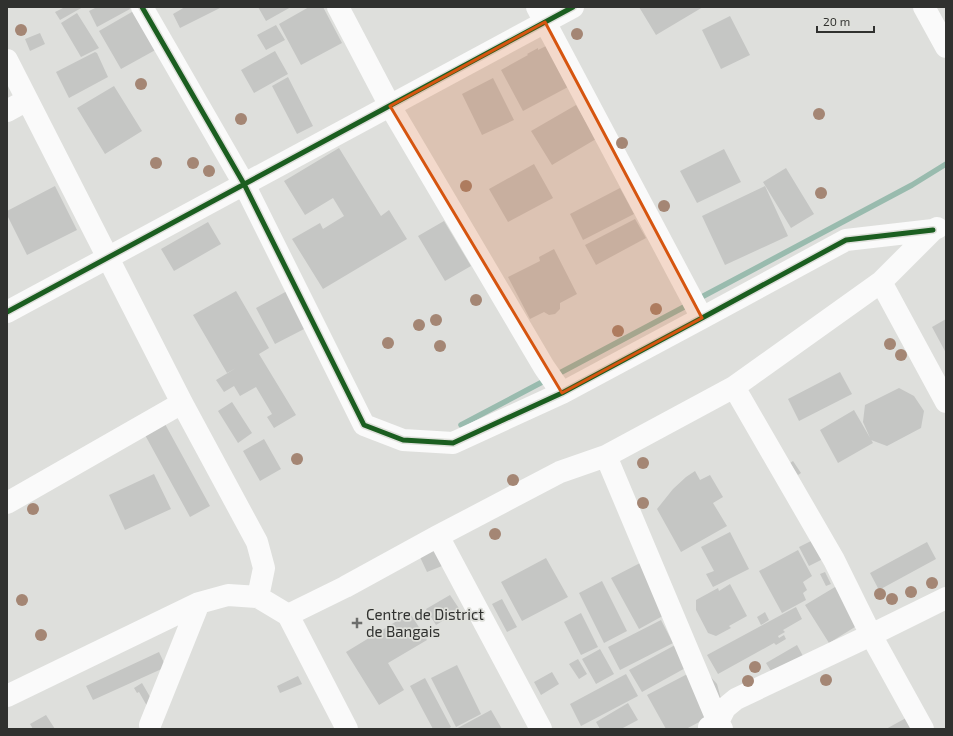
<svg xmlns="http://www.w3.org/2000/svg" width="953" height="736" font-family="'Exo 2',sans-serif">
<style>
.lines{fill:none;stroke-linecap:round;stroke-linejoin:round}
.stream{stroke:#99bbae;stroke-width:5.5}
.building{fill:#c5c6c4}
.minor{stroke:#fafafa;stroke-width:22}
.cycleway-casing{stroke:#dfe0db;stroke-width:8}
.cycleway{stroke:#1b5e20;stroke-width:5}
.tree{fill:#a48674}
.marked{fill:#d65510;fill-opacity:0.2;stroke:#d65510;stroke-width:3;stroke-linejoin:round}
.poi-dot{fill:#6d6e6c;stroke:#dfe0db;stroke-width:1.5}
.labels{text-anchor:middle;dominant-baseline:central;stroke-width:3.5;stroke-linejoin:round;paint-order:stroke}
.poi-label{font-size:15px;fill:#30312f;stroke:#dfe0db;text-anchor:start}
</style>
<rect width="100%" height="100%" fill="#dedfdc"/>
<g class="lines">
<path class="stream" d="M696,300L912,185L946,164
M556,375L684,307
M461,425L546,380"/>
</g>
<path class="building" d="M65,7H83L60,20L55,12Z
M97,7H129L130,9L97,27L89,11Z
M185,7H222L180,28L173,14Z
M258,7H291L266,21Z
M309,7H323L342,43L301,65L279,24Z
M639,7H703L656,35Z
M137,9L159,48L121,69L99,31Z
M77,13L99,48L81,57L61,23Z
M730,16L750,55L721,69L702,30Z
M276,25L285,40L266,50L257,35Z
M40,33L45,44L30,51L25,39Z
M546,46L568,87L523,111L501,70L528,55L527,54L538,48V50Z
M275,51L288,74L254,93L241,70Z
M95,52L97,53L108,77L69,98L56,72Z
M288,77L313,126L297,134L272,86Z
M493,78L514,120L482,135L462,94Z
M114,86L142,131L105,154L77,108Z
M576,105L596,139L552,165L531,131Z
M339,148L381,216L389,210L407,239L323,289L292,239L320,223L323,229L344,216L333,198L305,215L284,181Z
M724,149L741,182L697,203L680,171Z
M534,164L553,198L508,222L489,189Z
M786,168L814,214L791,228L763,182Z
M55,186L77,230L27,255L7,215V211Z
M765,186L788,236L725,265L702,216Z
M620,188L634,214L583,240L570,214Z
M635,219L646,238L596,265L585,245Z
M444,221L471,266L445,281L418,236Z
M208,222L221,244L174,271L161,249Z
M554,249L577,294L560,303V309L555,314L549,315L544,312L530,319L508,277L540,261L539,257Z
M289,290L308,327L275,344L256,308Z
M236,291L269,348L259,354L296,415L274,428L267,417L272,414L256,387L240,396L234,386L224,392L216,380L236,368L227,373L193,315Z
M946,319V353L932,327Z
M840,372L852,394L799,421L788,399Z
M899,388L914,396L924,411L921,428L887,446L871,440L863,422L865,405Z
M232,402L252,433L238,443L218,411Z
M854,410L873,443L838,463L820,430Z
M165,424L210,506L190,517L145,435Z
M264,439L281,469L260,481L243,451Z
M793,461L801,473L798,475L790,463Z
M695,471L700,480L710,475L723,497L713,503L727,526L681,552L657,509L673,489L686,477Z
M154,474L171,509L125,530L109,495Z
M730,532L749,569L713,587L706,574L714,571L701,547Z
M815,539L825,558L809,566L799,547Z
M927,542L936,559L879,590L870,573Z
M435,550L442,566L427,572L420,557Z
M798,550L812,576L803,582L807,590L803,593L806,600L782,613L759,571Z
M546,558L568,597L522,621L501,582Z
M642,562L670,612L639,629L611,578Z
M825,572L831,584L826,586L820,574Z
M602,581L627,631L604,643L579,593Z
M730,584L747,616L729,626L731,628L716,636L708,633L696,610V600L718,588L719,591Z
M840,584L863,622L829,643L805,605Z
M450,595L460,610L436,625L426,609Z
M502,599L517,627L507,632L492,604Z
M796,607L802,619L783,630L785,632L778,636L779,638L784,635L786,639L776,645L774,643L718,674L707,655Z
M765,612L769,620L761,625L757,617Z
M410,613L427,640L388,663L404,690L379,705L346,652Z
M581,613L598,647L581,655L564,622Z
M661,620L673,643L620,670L608,647Z
M677,644L689,666L642,692L629,670Z
M797,645L809,667L779,684L766,663Z
M600,649L614,674L596,684L582,659Z
M159,652L166,667L93,700L86,686Z
M578,659L587,674L579,679L569,664Z
M457,665L481,714L456,727L431,678Z
M697,669L708,674L717,684L721,699L720,711L686,729H666L647,695Z
M552,672L559,684L541,695L534,682Z
M626,674L638,696L581,726L570,704Z
M298,676L302,684L280,693L277,686Z
M425,678L451,727L448,729H433L410,686Z
M142,683L153,702L147,706L139,692L137,693L134,688Z
M628,703L638,720L621,729H600L596,722Z
M491,710L502,729H456Z
M46,715L55,729H33L30,724Z
M906,718L912,729H886Z"/>
<g class="lines">
<path class="minor" d="M142,7L244,184L364,425L403,440L453,443L562,393L702,318L846,240L933,230
M338,7L390,106L544,367L562,393
M537,7L702,318
M924,7L946,47
M7,60L182,403L257,542L264,568L258,597
M7,111L27,100
M881,282L946,402
M7,312L573,7
M734,387L834,560L871,635L923,729
M606,456L718,722L722,729
M7,503L182,403
M438,536L541,729
M288,615L347,729
M7,696L199,603L228,595L258,597L288,615L345,587L438,536L560,472L606,456L734,387L881,282L933,230L937,228
M150,725L199,603
M709,727L718,722L725,708L736,699L871,635L946,598"/>
<defs>
<path id="cycleway" d="M142,7L244,184L364,425L403,440L453,443L562,393L702,318L846,240L933,230
M7,312L573,7"/>
</defs>
<use href="#cycleway" class="cycleway-casing"/>
<use href="#cycleway" class="cycleway"/>
</g>
<g class="tree">
<circle cx="21" cy="30" r="6"/>
<circle cx="577" cy="34" r="6"/>
<circle cx="141" cy="84" r="6"/>
<circle cx="819" cy="114" r="6"/>
<circle cx="241" cy="119" r="6"/>
<circle cx="622" cy="143" r="6"/>
<circle cx="156" cy="163" r="6"/>
<circle cx="193" cy="163" r="6"/>
<circle cx="209" cy="171" r="6"/>
<circle cx="466" cy="186" r="6"/>
<circle cx="821" cy="193" r="6"/>
<circle cx="664" cy="206" r="6"/>
<circle cx="476" cy="300" r="6"/>
<circle cx="656" cy="309" r="6"/>
<circle cx="436" cy="320" r="6"/>
<circle cx="419" cy="325" r="6"/>
<circle cx="618" cy="331" r="6"/>
<circle cx="388" cy="343" r="6"/>
<circle cx="890" cy="344" r="6"/>
<circle cx="440" cy="346" r="6"/>
<circle cx="901" cy="355" r="6"/>
<circle cx="297" cy="459" r="6"/>
<circle cx="643" cy="463" r="6"/>
<circle cx="513" cy="480" r="6"/>
<circle cx="643" cy="503" r="6"/>
<circle cx="33" cy="509" r="6"/>
<circle cx="495" cy="534" r="6"/>
<circle cx="932" cy="583" r="6"/>
<circle cx="911" cy="592" r="6"/>
<circle cx="880" cy="594" r="6"/>
<circle cx="892" cy="599" r="6"/>
<circle cx="22" cy="600" r="6"/>
<circle cx="41" cy="635" r="6"/>
<circle cx="755" cy="667" r="6"/>
<circle cx="826" cy="680" r="6"/>
<circle cx="748" cy="681" r="6"/>
</g>
<path class="marked" d="M545,22L702,318L562,393L390,106Z"/>
<path class="poi-dot" d="M355 617h4v4h4v4h-4v4h-4v-4h-4v-4h4z"/>
<g class="labels">
<g class="poi-label">
<text x="366" y="614">Centre de District<tspan x="366" dy="17">de Bangais</tspan></text>
</g>
</g>
<rect width="953" height="736" fill="none" stroke="#30312f" stroke-width="16"/>
<path d="M817 26v6h57v-6" fill="none" stroke="#30312f" stroke-width="2"/>
<text x="823" y="26" font-size="12" fill="#30312f" stroke="#dfe0db" stroke-width="3" paint-order="stroke">20 m</text>
</svg>
